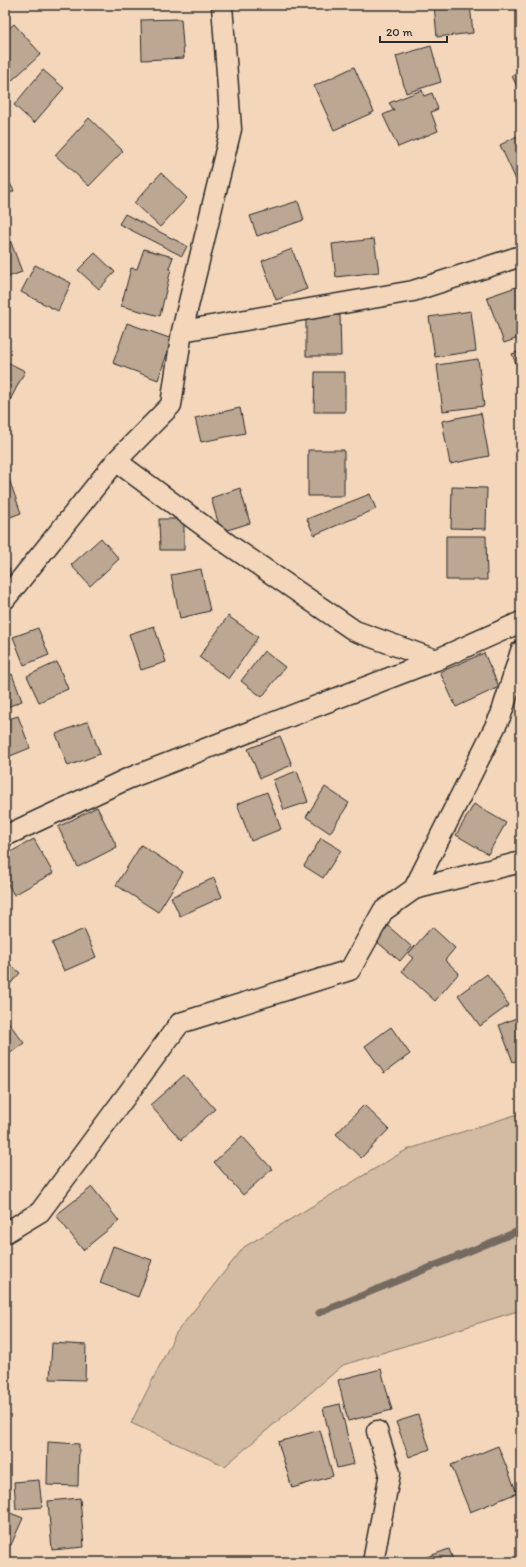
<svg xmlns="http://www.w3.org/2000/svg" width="526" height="1567" font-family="Itim,sans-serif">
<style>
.green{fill:#d3bba3;stroke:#7f7367}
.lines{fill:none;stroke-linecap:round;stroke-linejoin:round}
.stream{stroke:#756b60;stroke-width:7}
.building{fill:#bca793;stroke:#2b2b2b}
.minor-casing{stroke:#2b2b2b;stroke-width:23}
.minor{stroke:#f4d7bb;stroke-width:20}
</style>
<rect width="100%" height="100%" fill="#f4d7bb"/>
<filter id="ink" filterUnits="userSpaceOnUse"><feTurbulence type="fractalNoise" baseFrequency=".025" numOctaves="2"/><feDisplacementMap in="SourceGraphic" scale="8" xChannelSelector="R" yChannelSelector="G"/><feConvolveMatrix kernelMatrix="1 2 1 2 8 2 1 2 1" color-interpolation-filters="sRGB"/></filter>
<g filter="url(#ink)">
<path class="green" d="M521,1113V1310L343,1365L225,1466L131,1423L176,1333L244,1247L406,1150Z"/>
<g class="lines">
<path class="stream" d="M319,1313L521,1230"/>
</g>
<path class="building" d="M5,5L12,6L5,15Z
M307,5H316L308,9Z
M434,5H470L473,33L437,37Z
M181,19L184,58L142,60L141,20Z
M14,24L41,54L9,83L5,78V32Z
M431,46L441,82L406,93L396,56Z
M354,67L374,112L334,130L314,86Z
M43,70L64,88L34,123L14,105Z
M521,71V95L512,76Z
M422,90L424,96L432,93L438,109L431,112L438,131L398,147L383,115L394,110L389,103Z
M89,118L123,151L89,186L55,155Z
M521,134V183L518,184L500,145Z
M161,173L187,198L160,227L134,203Z
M5,174L14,191L5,196Z
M298,201L304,220L257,236L250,216Z
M125,214L187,246L182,256L119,224Z
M9,237L22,272L5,278V239Z
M374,239L379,272L336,277L332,244Z
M144,249L173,257L169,268L171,269L160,316L121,306L131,268L137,269Z
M292,249L307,289L276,300L262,261Z
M95,253L115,272L99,289L78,270Z
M35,265L71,283L58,311L21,292Z
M519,286L521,293V337L504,343L487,297Z
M471,311L476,351L435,357L429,317Z
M306,315H340L341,356H306Z
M127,323L172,339L158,380L113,363Z
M521,351V376L512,354Z
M478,359L484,406L443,411L437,365Z
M5,361L25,371L5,410Z
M315,372H345V412H314Z
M240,408L245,433L201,442L195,418Z
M481,413L489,456L450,464L442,421Z
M308,450H344V496H308Z
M9,479L21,513L5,519V480Z
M452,487L487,488L486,529L451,528Z
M240,488L250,523L221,532L211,498Z
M370,494L376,509L314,535L307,519Z
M159,519H184V550H160Z
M446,536H486L487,580H446Z
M101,538L119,559L90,586L71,565Z
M5,556L11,574L5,576Z
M201,569L210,611L180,618L171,575Z
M228,616L258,637L229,679L199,657Z
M154,626L166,662L141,670L129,634Z
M38,628L49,655L24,665L13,637Z
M264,651L285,667L262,697L241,681Z
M484,653L499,687L456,707L440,672Z
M57,662L68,689L39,702L27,676Z
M12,674L22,701L5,708V677Z
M18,716L30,748L5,758V720Z
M88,721L100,754L68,766L56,734Z
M280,736L292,765L260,778L248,749Z
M297,771L308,802L284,810L273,780Z
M325,787L349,803L330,833L306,817Z
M267,792L281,829L251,841L237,804Z
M474,804L506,823L488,854L456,835Z
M97,807L117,847L78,867L58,827Z
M321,838L341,850L323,878L304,866Z
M34,839L53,873L14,895L5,879V855Z
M141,845L183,872L158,912L116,885Z
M214,878L222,897L180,916L171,897Z
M388,926L412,947L400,961L376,941Z
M432,927L455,948L445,960L459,973L435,1001L402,971L413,958L408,954Z
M84,929L96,957L64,971L52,943Z
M5,960L20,973L5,990Z
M487,974L509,1005L480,1026L458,995Z
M521,1016V1059L513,1062L499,1025Z
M5,1018L24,1043L5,1057Z
M391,1027L410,1054L384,1073L365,1046Z
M184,1075L215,1109L181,1140L150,1105Z
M364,1105L389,1129L361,1158L336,1134Z
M242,1136L272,1169L243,1195L214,1162Z
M92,1187L119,1221L83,1250L56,1215Z
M113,1246L152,1260L138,1297L100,1283Z
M52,1343L86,1345L85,1380L50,1379Z
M381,1369L392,1410L348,1421L338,1380Z
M340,1404L354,1464L337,1468L323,1408Z
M418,1415L430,1449L409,1457L396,1422Z
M320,1430L333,1476L292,1488L278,1442Z
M48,1442L79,1444L78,1486L47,1485Z
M498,1446L517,1493L470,1512L451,1465Z
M39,1480L42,1507L16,1509L14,1482Z
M80,1498L84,1547L52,1550L48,1501Z
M5,1511L23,1518L11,1545L5,1542Z
M449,1549L454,1562H413Z"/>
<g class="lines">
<defs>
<path id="minor" d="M182,331L413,291L521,256
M116,461L228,544L355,631L436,660L521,622
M5,599L116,461L171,405L182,331L231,129L222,5
M5,836L127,779L436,660
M414,889L501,715L521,651
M5,1233L40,1212L180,1023L350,970L383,911L414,889L521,862
M373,1562L390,1473L377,1431"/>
</defs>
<use href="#minor" class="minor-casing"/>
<use href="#minor" class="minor"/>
</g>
</g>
<rect width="526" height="1567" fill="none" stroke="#f4d7bb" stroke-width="20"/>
<rect x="10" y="10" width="506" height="1547" fill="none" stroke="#2b2b2b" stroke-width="1.5" filter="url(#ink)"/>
<path d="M380 36v6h67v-6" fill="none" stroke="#2b2b2b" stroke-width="2"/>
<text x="386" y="36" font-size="12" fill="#2b2b2b" stroke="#f4d7bb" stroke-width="3" paint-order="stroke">20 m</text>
</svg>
